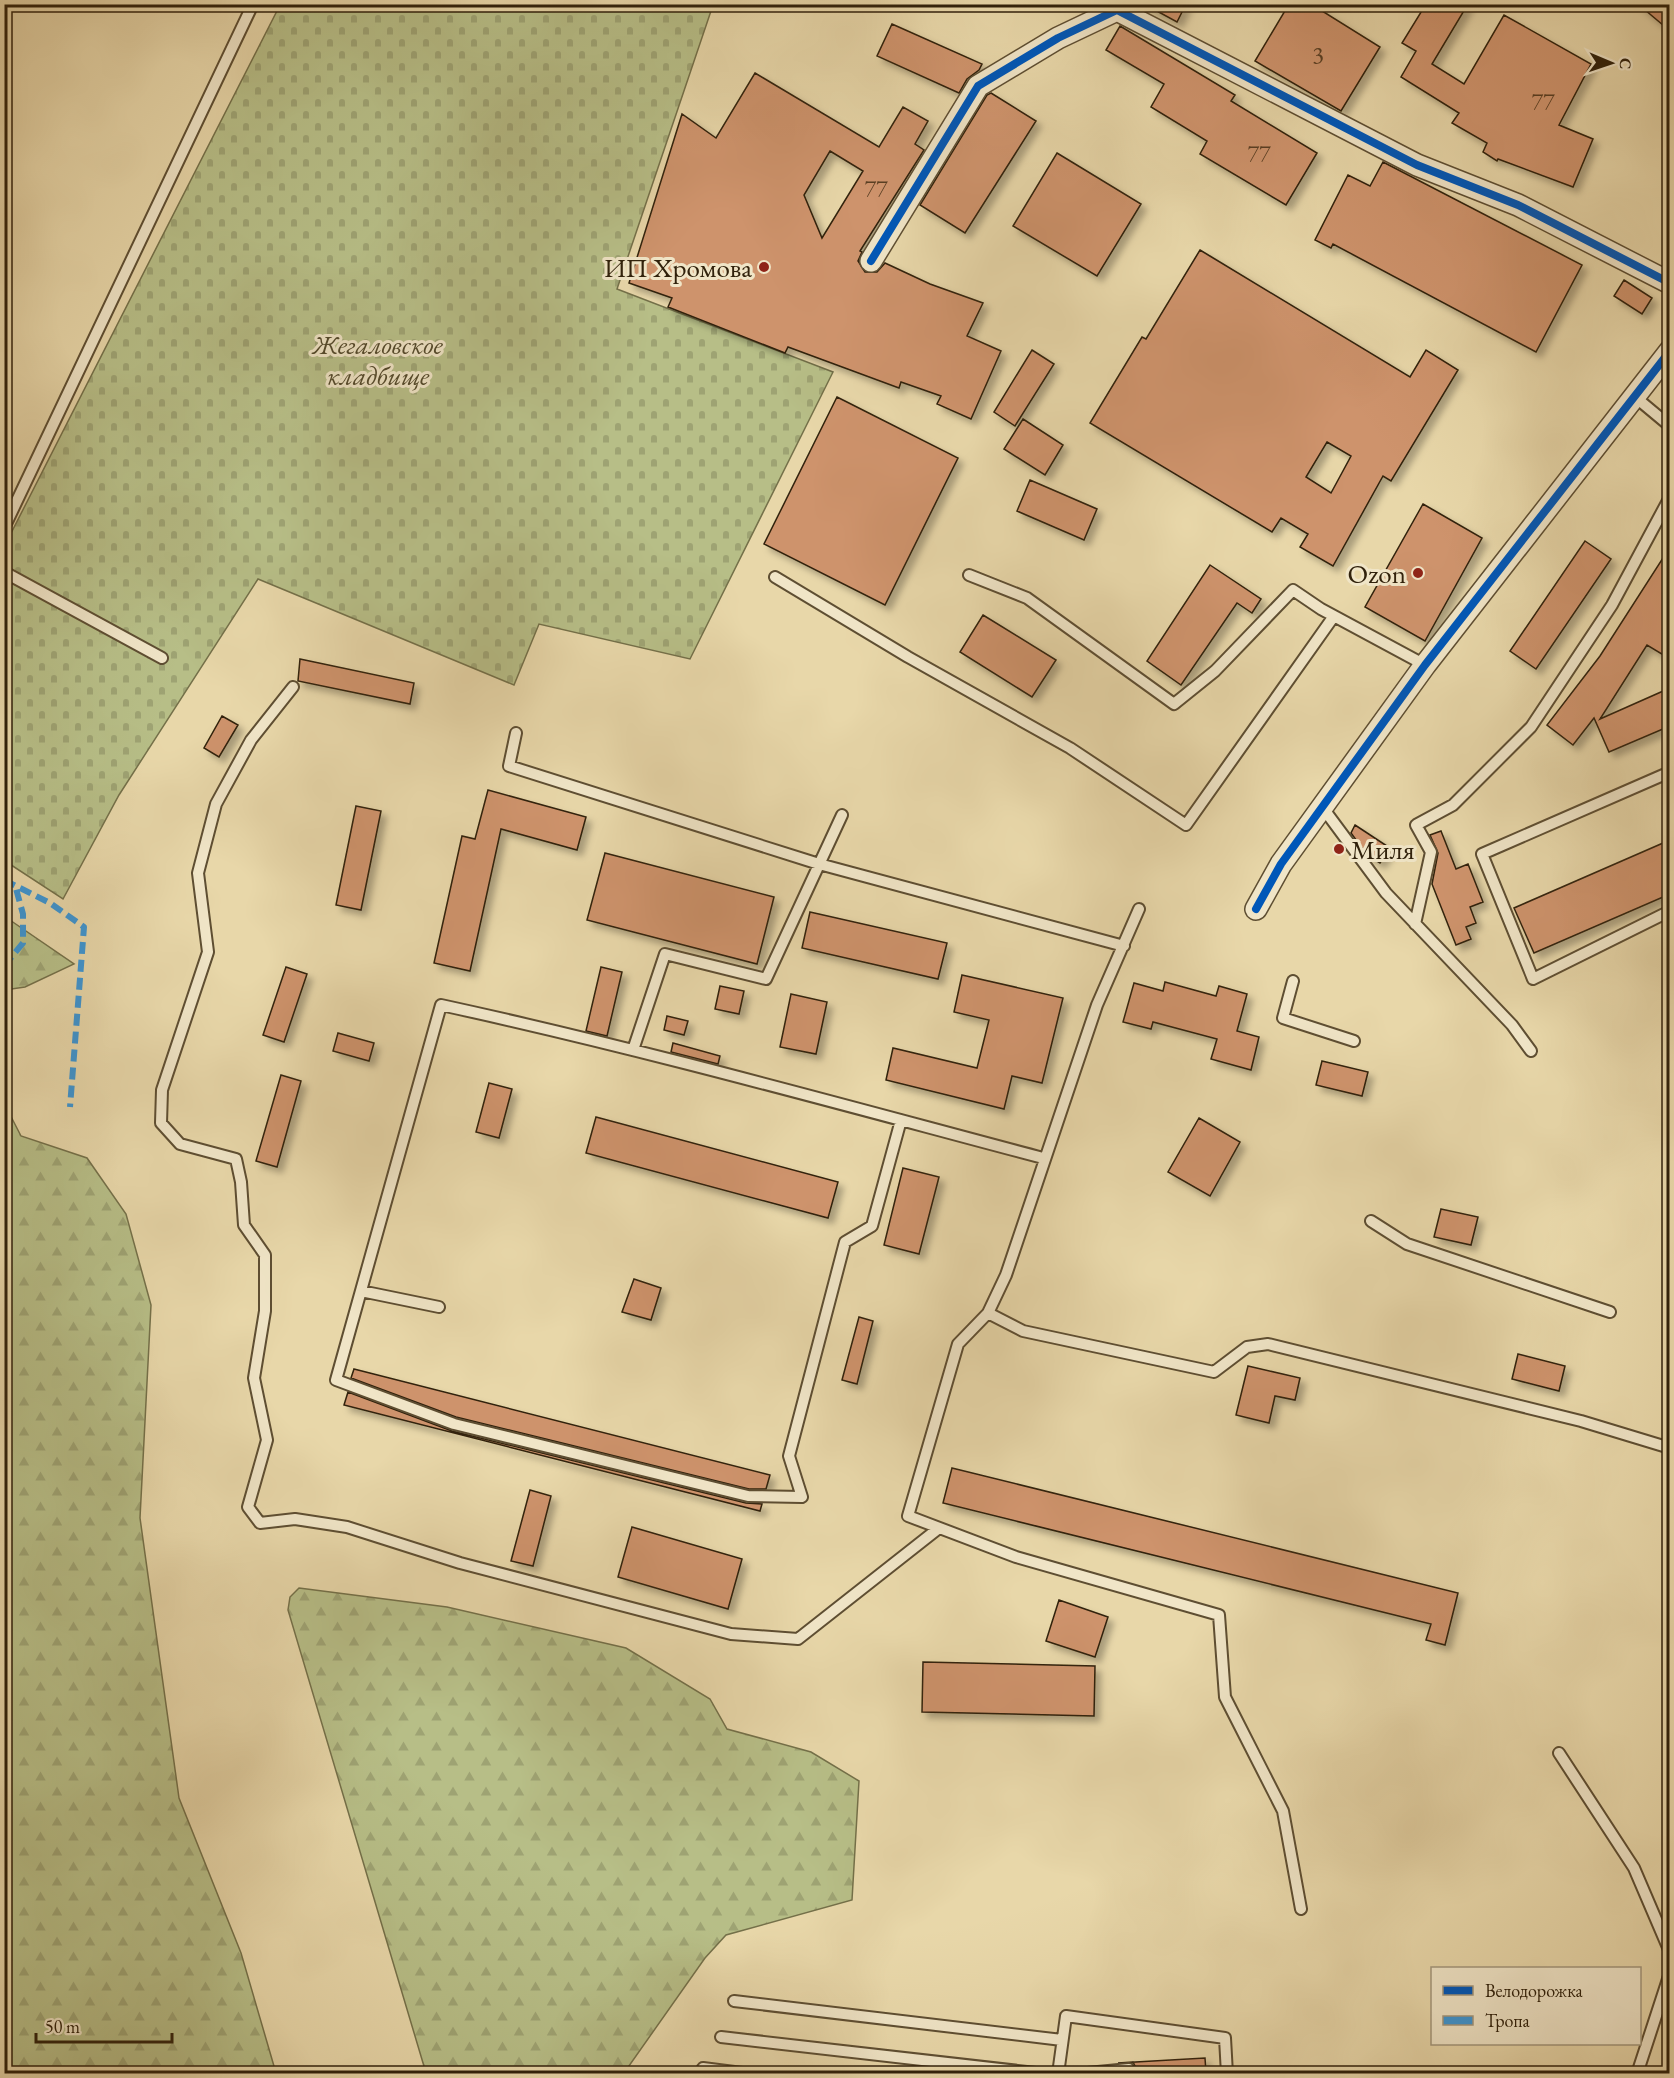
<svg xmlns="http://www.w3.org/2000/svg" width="1674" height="2078" font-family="'EB Garamond',serif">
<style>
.forest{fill:url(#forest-firs);stroke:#747049;stroke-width:1.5}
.cemetery{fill:url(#cemetery-stones);stroke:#747049;stroke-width:1.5}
.building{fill:#ce936c;stroke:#30210b;stroke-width:1.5;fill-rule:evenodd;filter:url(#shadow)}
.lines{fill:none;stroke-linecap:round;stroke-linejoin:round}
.lane-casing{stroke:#5e4e32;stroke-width:14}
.street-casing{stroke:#5e4e32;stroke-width:24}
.lane{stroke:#f0e5c7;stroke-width:10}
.street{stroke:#f0e5c7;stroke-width:21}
.quiet{stroke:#3d95d2;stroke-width:6;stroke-dasharray:12 6;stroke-linecap:butt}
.cycleway-casing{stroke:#f0e5c7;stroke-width:11}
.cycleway{stroke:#0057b8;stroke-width:8}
.poi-dot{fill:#8f2418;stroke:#f0e5c7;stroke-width:2}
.labels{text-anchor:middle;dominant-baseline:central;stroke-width:6;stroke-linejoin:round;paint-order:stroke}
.number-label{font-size:24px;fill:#583e23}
.poi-label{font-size:27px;fill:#30210b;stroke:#f0e5c7;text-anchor:end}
.park-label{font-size:27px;font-style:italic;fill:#52482a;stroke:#f0e5c7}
</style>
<defs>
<pattern id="forest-firs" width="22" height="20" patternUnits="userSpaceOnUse" patternTransform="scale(1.5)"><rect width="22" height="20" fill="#b7be87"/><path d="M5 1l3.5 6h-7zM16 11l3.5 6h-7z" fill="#9ea373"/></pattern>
<pattern id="cemetery-stones" width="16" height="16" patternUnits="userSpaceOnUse" patternTransform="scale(1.5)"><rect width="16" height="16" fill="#b7be87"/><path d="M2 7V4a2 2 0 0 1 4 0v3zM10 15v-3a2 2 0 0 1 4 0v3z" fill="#9ea373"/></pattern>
<filter id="shadow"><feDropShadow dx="5.5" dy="5.5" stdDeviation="3" flood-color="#0004"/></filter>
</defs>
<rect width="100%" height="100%" fill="#e8d7a9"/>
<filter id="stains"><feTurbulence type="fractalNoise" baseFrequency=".00333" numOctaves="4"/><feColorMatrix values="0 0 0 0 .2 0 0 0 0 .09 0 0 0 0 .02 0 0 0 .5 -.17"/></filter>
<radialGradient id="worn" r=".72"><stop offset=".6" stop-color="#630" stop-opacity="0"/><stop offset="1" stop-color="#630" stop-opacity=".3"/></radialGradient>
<path class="forest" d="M4,916L74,964L25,987L5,990Z
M4,1103L21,1136L87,1158L126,1214L151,1305L140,1518L179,1798L241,1953L276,2073H5Z
M299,1588L447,1607L626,1648L710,1699L727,1729L811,1752L859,1781L852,1900L726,1935L705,1958L624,2073H426L288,1610L290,1597Z"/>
<path class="cemetery" d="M280,5H713L617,289L833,372L690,659L539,624L514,685L258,579L119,795L63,899L5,861L4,547Z"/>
<path class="building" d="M1144,4H1186L1177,22Z
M1289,4H1311L1380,47L1341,111L1255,61Z
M1426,4H1468L1432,64L1464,84L1504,15L1591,64L1559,125L1593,139L1573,187L1498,159L1497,161L1483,152L1487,143L1452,123L1459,113L1401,77L1416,51L1402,43Z
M1638,4H1670V31Z
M892,24L982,64L979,70L967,79L959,93L877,56Z
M1120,26L1235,95L1231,101L1317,153L1286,205L1200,154L1207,141L1151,107L1164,84L1106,50Z
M755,73L879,147L903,107L928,121L915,144L924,150L860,251L862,252L858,261L865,272H877L885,263L930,284L983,303L967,336L1001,351L971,419L937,404L941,396L901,382L899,388L788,347L785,353L668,307L672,298L629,283L682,114L716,138ZM830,151L863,171L822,238L804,195Z
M991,93L1036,121L965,233L920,205L987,95Z
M1057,153L1141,204L1097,276L1013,226Z
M1383,162L1582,265L1536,352L1333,244L1331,248L1315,240L1348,175L1370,186Z
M1200,250L1410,377L1426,350L1458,370L1391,481L1383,476L1333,566L1300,547L1308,534L1281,518L1272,532L1090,423L1142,337L1146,339ZM1327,442L1351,456L1331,493L1306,477Z
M1624,280L1652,298L1642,314L1614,296Z
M1032,350L1054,364L1015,426L994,412Z
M837,397L958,458L885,605L764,544Z
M1023,419L1063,445L1045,475L1004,449Z
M1030,480L1097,509L1084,540L1017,511Z
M1423,504L1482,538L1425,641L1365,607Z
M1585,541L1611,559L1536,669L1510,651Z
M1670,547V659L1647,645L1600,719L1670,688V726L1609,752L1594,718L1573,745L1547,725L1600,656Z
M1210,565L1261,599L1252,613L1237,603L1181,685L1147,661Z
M983,615L1056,660L1032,697L960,652Z
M300,659L414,683L410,704L298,681Z
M222,716L238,725L219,757L204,748Z
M488,790L586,817L577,850L501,829L470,971L434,963L462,836L475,839Z
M356,806L381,811L361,910L336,905Z
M1355,825L1390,848L1380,863L1367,855L1351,833Z
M1441,831L1456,869L1468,864L1483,902L1470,907L1476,923L1466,927L1471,939L1456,945L1432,884L1438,853L1430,835Z
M1670,840V894L1534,953L1514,908Z
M605,853L774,897L757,964L587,920Z
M810,912L947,943L938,979L802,948Z
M286,967L307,974L284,1042L263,1035Z
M601,967L622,972L607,1036L586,1031Z
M962,975L1063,998L1042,1083L1012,1076L1004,1109L886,1080L893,1048L977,1068L989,1020L954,1012Z
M1165,982L1216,996L1219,986L1247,994L1237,1031L1259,1037L1251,1070L1211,1059L1217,1039L1153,1022L1151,1029L1123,1022L1134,983L1163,991Z
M720,986L744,991L739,1014L715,1009Z
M791,994L827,1002L816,1054L780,1047Z
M667,1016L688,1021L684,1035L664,1030Z
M338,1033L374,1043L369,1061L333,1051Z
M673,1043L720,1056L718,1064L671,1052Z
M1322,1061L1368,1072L1362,1096L1316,1085Z
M281,1075L301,1081L277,1167L256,1161Z
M489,1083L512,1089L499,1138L476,1132Z
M596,1117L838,1182L828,1218L586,1153Z
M1199,1118L1240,1142L1210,1196L1168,1172Z
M903,1168L939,1177L919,1254L884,1245Z
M1441,1209L1478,1217L1471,1245L1434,1237Z
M634,1279L661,1288L651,1320L622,1312Z
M859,1317L873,1321L857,1384L842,1380Z
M1518,1354L1565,1366L1559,1391L1512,1379Z
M1248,1366L1300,1378L1295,1400L1275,1396L1269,1423L1236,1415Z
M354,1369L770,1475L766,1489H749L456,1417L351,1378Z
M348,1392L452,1431L746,1503L762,1504L760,1511L344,1405Z
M952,1468L1458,1593L1445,1645L1426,1640L1431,1624L943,1503Z
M530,1490L551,1496L533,1566L511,1561Z
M632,1527L742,1559L728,1609L618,1577Z
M1059,1600L1108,1617L1095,1657L1046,1641Z
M923,1662L1095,1666L1094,1716L922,1712Z
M1205,2058L1206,2073H1135L1136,2068L1133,2062L1118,2063Z"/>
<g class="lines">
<defs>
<path id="lane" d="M1634,396L1670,426
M4,528L253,4
M4,572L162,658
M969,575L1027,598L1174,704L1215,671L1293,590L1321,609L1425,665
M775,577L908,657L1070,748L1186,825L1334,616
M293,687L251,740L216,804L198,873L208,952L162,1090L161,1123L180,1144L236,1159L241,1182L244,1225L265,1255V1311L254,1378L267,1440L248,1507L260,1523L295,1519L347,1527L460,1563L731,1634L798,1639L939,1528
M516,733L509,766L819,864L1124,946
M1670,772L1482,854L1533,979L1670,911
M1323,808L1386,893L1512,1025L1531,1051
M1139,909L1097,1005L1006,1275L988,1313L958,1344L908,1516L1016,1557L1219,1615L1225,1697L1283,1811L1301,1909
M1415,924L1431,852L1416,825L1453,805L1531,727L1612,605L1670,497
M1293,981L1283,1018L1354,1041
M633,1050L665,954L766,979L842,815
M901,1120L872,1226L845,1242L789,1456L802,1497L748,1496L454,1424L336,1380L441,1005C643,1049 843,1105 1043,1158
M1371,1221L1407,1244L1610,1312
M361,1291L439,1307
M988,1313L1023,1331L1214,1372L1247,1347L1268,1344L1581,1421L1670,1448
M1559,1753L1634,1868L1670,1952
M734,2001L1062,2040
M721,2037L1045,2074
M703,2068L750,2074
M1058,2074L1066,2016L1225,2038L1227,2074
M1077,2074L1129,2069
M1637,2074L1670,1973"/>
<path id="street" d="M871,261L978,86L1058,38L1117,10L1417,165L1518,205L1670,283
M1256,909L1281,864L1425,665L1670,351"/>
</defs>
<use href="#lane" class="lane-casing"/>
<use href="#street" class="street-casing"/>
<use href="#lane" class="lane"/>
<use href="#street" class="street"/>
<path class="quiet" d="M4,880L50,903L84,927L70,1107
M4,966L23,943V914L15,885"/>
<defs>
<path id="cycleway" d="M871,261L978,86L1058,38L1117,10L1417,165L1518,205L1670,283
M1256,909L1281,864L1425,665L1670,351"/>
</defs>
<use href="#cycleway" class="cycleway-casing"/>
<use href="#cycleway" class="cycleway"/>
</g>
<g class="poi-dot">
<circle cx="764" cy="267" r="6"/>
<circle cx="1418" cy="573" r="6"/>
<circle cx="1339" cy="849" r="6"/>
</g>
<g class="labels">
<g class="number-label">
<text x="1318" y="54">3</text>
<text x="1543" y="101">77</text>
<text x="1259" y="153">77</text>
<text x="876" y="188">77</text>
</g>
<g class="poi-label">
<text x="752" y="267">ИП Хромова</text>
<text x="1406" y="573">Ozon</text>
<text x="1351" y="849" text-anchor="start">Миля</text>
</g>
<g class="park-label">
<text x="378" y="344">Жегаловское<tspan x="378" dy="31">кладбище</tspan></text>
</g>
</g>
<rect width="1674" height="2078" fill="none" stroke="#e8d7a9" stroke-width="24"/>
<rect x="6" y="6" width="1662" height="2066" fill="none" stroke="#30210b" stroke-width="3"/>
<rect x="12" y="12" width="1650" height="2054" fill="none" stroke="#30210b" stroke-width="1.5"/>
<rect x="1431" y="1967" width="210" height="78" fill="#f0e5c7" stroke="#a3977c" stroke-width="1.5"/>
<rect x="1443" y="1986" width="30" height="9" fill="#0057b8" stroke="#a3977c" stroke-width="1.5"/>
<text x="1485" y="1997" font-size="18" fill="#30210b">Велодорожка</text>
<rect x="1443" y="2016" width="30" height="9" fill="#3d95d2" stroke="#a3977c" stroke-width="1.5"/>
<text x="1485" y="2027" font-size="18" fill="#30210b">Тропа</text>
<g transform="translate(1611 63) rotate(92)" stroke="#f0e5c7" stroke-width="4.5" paint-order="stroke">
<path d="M0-4.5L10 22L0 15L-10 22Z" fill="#30210b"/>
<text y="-9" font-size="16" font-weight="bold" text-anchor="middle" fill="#30210b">С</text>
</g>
<path d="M36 2033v9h136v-9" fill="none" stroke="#30210b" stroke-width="3"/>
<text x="45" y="2033" font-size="18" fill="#30210b" stroke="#f0e5c7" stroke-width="4.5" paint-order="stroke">50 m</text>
<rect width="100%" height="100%" filter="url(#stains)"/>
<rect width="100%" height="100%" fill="url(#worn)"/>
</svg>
